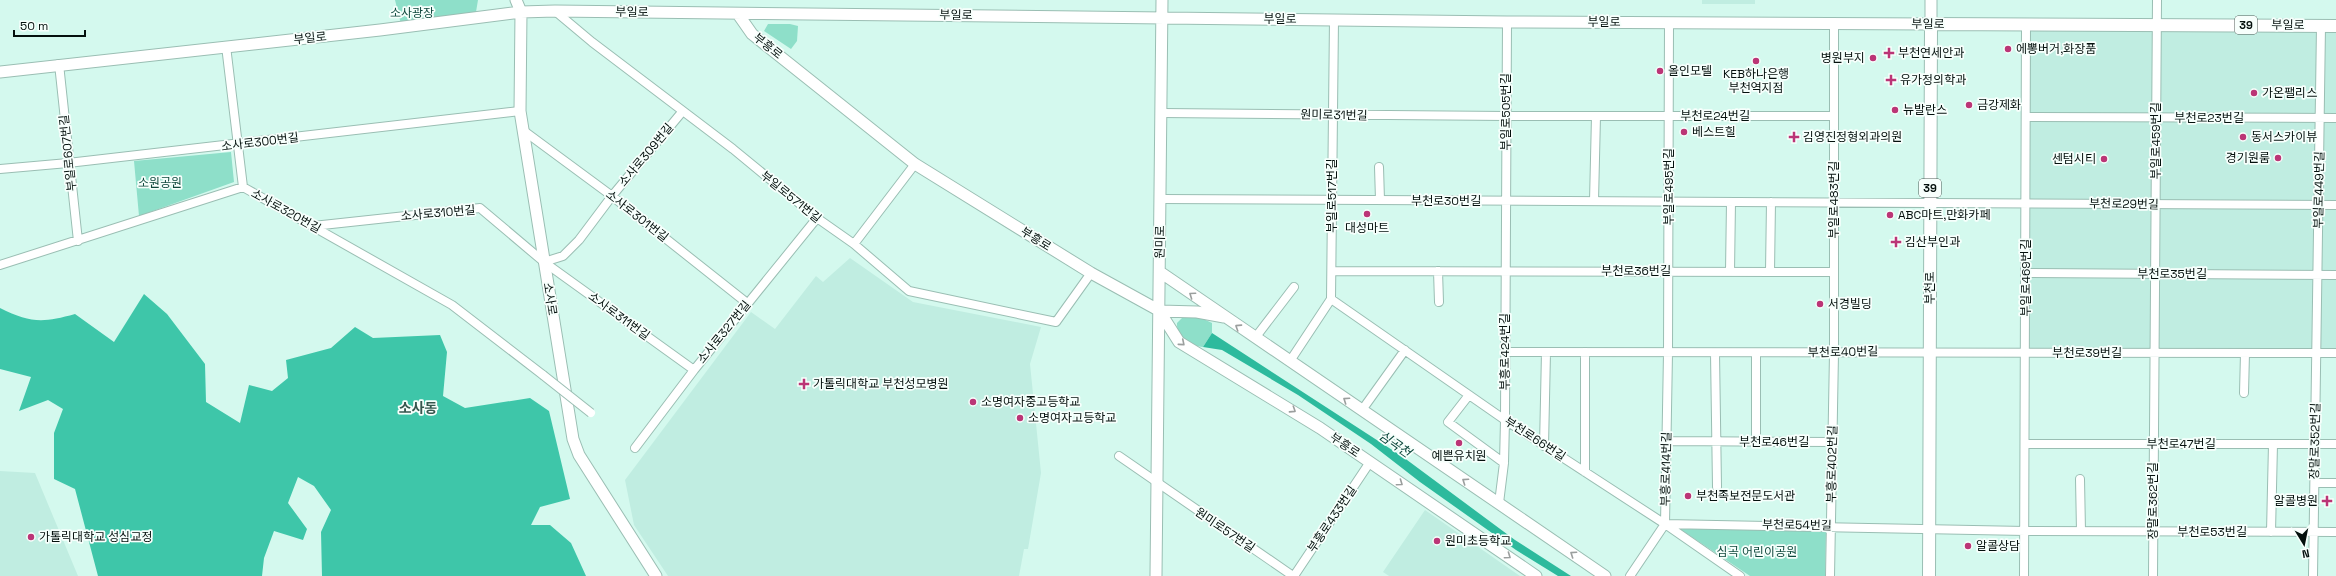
<svg xmlns="http://www.w3.org/2000/svg" width="2336" height="576" font-family="'Space Grotesk','Noto Sans KR',sans-serif">
<style>
.built{fill:#c0ede1}
.green{fill:#8edfc9}
.forest{fill:#3ec6a9}
.water{fill:#2dba9d}
.lines{fill:none;stroke-linecap:round;stroke-linejoin:round}
.street-casing{stroke:#9abeb3;stroke-width:10}
.secondary-casing{stroke:#9abeb3;stroke-width:13}
.primary-casing{stroke:#9abeb3;stroke-width:14}
.street{stroke:#fff;stroke-width:8}
.secondary{stroke:#fff;stroke-width:11}
.primary{stroke:#fff;stroke-width:12}
.street-bridge-casing{stroke:#9abeb3;stroke-width:10;stroke-linecap:butt}
.street-bridge{stroke:#fff;stroke-width:8}
.oneway{stroke:#9b9f9e}
.poi-dot{fill:#bb3576;stroke:#f7fffc;stroke-width:1.5}
.labels{text-anchor:middle;dominant-baseline:central;stroke-width:3.5;stroke-linejoin:round;paint-order:stroke}
.shield{fill:#f7fffc;stroke:#4d5855;stroke-width:1}
.shield-label{font-size:11px;font-weight:bold;fill:#04100d}
.street-label{font-size:12px;fill:#04100d;stroke:#f7fffc}
.park-label{font-size:12px;fill:#0f493d;stroke:#f7fffc}
.poi-label{font-size:12px;fill:#04100d;stroke:#f7fffc;text-anchor:start}
.water-label{font-size:13px;font-style:italic;fill:#094539;stroke:#f7fffc}
.quarter-label{font-size:14px;font-weight:bold;fill:#36574e;stroke:#f7fffc}
</style>
<rect width="100%" height="100%" fill="#d4f9ee"/>
<path class="built" d="M1702,0H1755V4H1702Z
M2026,25L2336,26V353L2028,351Z
M850,258L913,302L1041,327L1030,364L1041,473L1028,549H1024L1019,576H668L634,525L625,480L751,312L775,329L816,276L823,282Z
M0,471L35,473L78,576H0Z
M1425,510L1520,576H1389L1383,572Z"/>
<path class="green" d="M395,0H478L475,18L402,28Z
M768,24H790L798,26L797,41L791,49L764,31Z
M231,152L234,182L139,216L134,161Z
M1185,315H1195L1212,323V333L1203,347C1192,346 1176,338 1177,323Z
M1677,527L1826,530L1825,576H1750Z"/>
<path class="forest" d="M144,294L167,314L205,364L206,402L240,423L249,385L272,391L288,378L286,360L331,348L355,327L373,338L440,335L447,352L443,396L465,408L530,398L549,411L570,499L540,507L531,525H550L571,543L586,576H322L321,532L331,510L314,486L298,477L288,503L307,529L303,540L274,531L264,558L262,576H98L75,489L54,479V433L63,409L48,400L19,411L31,377L0,369V308C30,323 43,323 75,314L114,342Z"/>
<path class="water" d="M1212,333L1403,457L1515,540L1571,576H1558L1516,550L1420,482L1371,444L1298,395L1222,350L1203,347Z"/>
<g class="lines">
<defs>
<path id="street" d="M555,11L592,42L733,149L817,218L854,244L909,291L1056,322L1091,273
M226,46L243,187
M59,64L78,241
M1162,113L1506,116H1833
M2027,117L2336,118
M524,131L612,196L747,303
M1379,167L1380,200
M0,169L68,163L520,111
M1161,199L2336,205
M1594,201L1596,116
M313,226L480,208L544,262L694,370
M854,244L915,164
M544,262L563,256L579,240L612,196L682,112
M0,265L243,187L452,305L543,375
M1332,271L1834,272
M1438,271L1439,302
M1730,272L1731,202
M1770,272L1771,202
M2026,273L2336,275
M1331,299L1505,420L1665,524L1740,576
M1255,338L1294,287
M1505,352L2336,353
M1715,353L1717,487
M1290,361L1331,299L1334,19
M2244,393L2245,353
M1469,395L1448,422L1504,463
M1362,410L1405,350
M1667,441L1832,442
M1756,441V353
M2026,444H2336
M1544,446L1546,352
M635,448L694,370L817,218
M1119,456L1293,576
M1585,472V352
M2080,479L2081,531
M2315,483H2336
M1499,503L1504,463L1505,420L1507,22
M1665,524L2025,531L2336,532
M2271,532L2273,444
M1294,576L1370,462
M1630,576L1665,524L1668,353L1669,22
M1830,576L1834,353V23
M2024,576L2026,25
M2153,576L2157,0
M2313,576L2321,26"/>
<path id="secondary" d="M516,0L521,12L520,111L573,439L579,455L656,576
M738,14L752,34L915,164L1091,273L1160,311L1197,312L1224,317
M0,72L380,30L521,12L555,11L1507,22L1931,24V0
M1160,272L1605,576
M1160,312L1179,342L1320,428L1536,576
M1156,576L1162,0"/>
<path id="primary" d="M1929,576L1931,24L2336,26"/>
</defs>
<use href="#street" class="street-casing"/>
<use href="#secondary" class="secondary-casing"/>
<use href="#primary" class="primary-casing"/>
<use href="#street" class="street"/>
<use href="#secondary" class="secondary"/>
<use href="#primary" class="primary"/>
<defs>
<path id="street-bridge" d="M543,375L591,413"/>
</defs>
<use href="#street-bridge" class="street-bridge-casing"/>
<use href="#street-bridge" class="street-bridge"/>
</g>
<defs><path id="oneway-chevron" d="M-2-3.5L2.5 0L-2 3.5" fill="none" stroke-width="1.6" stroke-linecap="round" stroke-linejoin="round"/></defs>
<g class="oneway">
<use href="#oneway-chevron" transform="translate(1192 295) rotate(-145)"/>
<use href="#oneway-chevron" transform="translate(1238 327) rotate(-147)"/>
<use href="#oneway-chevron" transform="translate(1182 343) rotate(40)"/>
<use href="#oneway-chevron" transform="translate(1346 400) rotate(-146)"/>
<use href="#oneway-chevron" transform="translate(1293 410) rotate(33)"/>
<use href="#oneway-chevron" transform="translate(1465 481) rotate(-146)"/>
<use href="#oneway-chevron" transform="translate(1400 483) rotate(35)"/>
<use href="#oneway-chevron" transform="translate(1573 554) rotate(-146)"/>
<use href="#oneway-chevron" transform="translate(1508 556) rotate(35)"/>
</g>
<g class="poi-dot">
<circle cx="2008" cy="49" r="4"/>
<path d="M1887 47h4v4h4v4h-4v4h-4v-4h-4v-4h4z"/>
<circle cx="1873" cy="58" r="4"/>
<circle cx="1756" cy="61" r="4"/>
<circle cx="1660" cy="71" r="4"/>
<path d="M1889 74h4v4h4v4h-4v4h-4v-4h-4v-4h4z"/>
<circle cx="2254" cy="93" r="4"/>
<circle cx="1969" cy="105" r="4"/>
<circle cx="1895" cy="110" r="4"/>
<circle cx="1684" cy="132" r="4"/>
<path d="M1792 131h4v4h4v4h-4v4h-4v-4h-4v-4h4z"/>
<circle cx="2243" cy="137" r="4"/>
<circle cx="2278" cy="158" r="4"/>
<circle cx="2104" cy="159" r="4"/>
<circle cx="1367" cy="214" r="4"/>
<circle cx="1890" cy="215" r="4"/>
<path d="M1894 236h4v4h4v4h-4v4h-4v-4h-4v-4h4z"/>
<circle cx="1820" cy="304" r="4"/>
<path d="M802 378h4v4h4v4h-4v4h-4v-4h-4v-4h4z"/>
<circle cx="973" cy="402" r="4"/>
<circle cx="1020" cy="418" r="4"/>
<circle cx="1459" cy="443" r="4"/>
<circle cx="1688" cy="496" r="4"/>
<path d="M2325 495h4v4h4v4h-4v4h-4v-4h-4v-4h4z"/>
<circle cx="31" cy="537" r="4"/>
<circle cx="1437" cy="541" r="4"/>
<circle cx="1968" cy="546" r="4"/>
</g>
<g class="labels">
<g class="shield">
<rect x="2235" y="16" width="22" height="18" rx="3"/>
<rect x="1919" y="179" width="22" height="18" rx="3"/>
</g>
<g class="shield-label">
<text x="2246" y="25">39</text>
<text x="1930" y="188">39</text>
</g>
<g class="street-label">
<text transform="translate(632 12) rotate(1)">부일로</text>
<text transform="translate(956 15) rotate(1)">부일로</text>
<text x="1280" y="19">부일로</text>
<text x="1604" y="22">부일로</text>
<text transform="translate(1928 24) rotate(1)">부일로</text>
<text transform="translate(2288 25) rotate(1)">부일로</text>
<text transform="translate(310 38) rotate(-6)">부일로</text>
<text transform="translate(768 46) rotate(39)">부흥로</text>
<text transform="translate(1506 112) rotate(-90)">부일로505번길</text>
<text transform="translate(1334 115) rotate(1)">원미로31번길</text>
<text x="1715" y="116">부천로24번길</text>
<text x="2209" y="118">부천로23번길</text>
<text transform="translate(2156 141) rotate(-90)">부일로459번길</text>
<text transform="translate(260 142) rotate(-7)">소사로300번길</text>
<text transform="translate(68 153) rotate(-96)">부일로607번길</text>
<text transform="translate(646 155) rotate(-50)">소사로309번길</text>
<text transform="translate(1669 187) rotate(-90)">부일로495번길</text>
<text transform="translate(2319 190) rotate(-89)">부일로449번길</text>
<text transform="translate(1332 196) rotate(-90)">부일로517번길</text>
<text transform="translate(791 197) rotate(39)">부일로571번길</text>
<text transform="translate(1834 200) rotate(-90)">부일로483번길</text>
<text x="1446" y="201">부천로30번길</text>
<text transform="translate(2124 204) rotate(1)">부천로29번길</text>
<text transform="translate(286 211) rotate(29)">소사로320번길</text>
<text transform="translate(438 213) rotate(-5)">소사로310번길</text>
<text transform="translate(637 216) rotate(38)">소사로301번길</text>
<text transform="translate(1036 239) rotate(32)">부흥로</text>
<text transform="translate(1160 242) rotate(-89)">원미로</text>
<text x="1636" y="271">부천로36번길</text>
<text x="2172" y="274">부천로35번길</text>
<text transform="translate(2026 278) rotate(-90)">부일로469번길</text>
<text transform="translate(1930 288) rotate(-90)">부천로</text>
<text transform="translate(550 299) rotate(81)">소사로</text>
<text transform="translate(619 316) rotate(36)">소사로311번길</text>
<text transform="translate(724 332) rotate(-51)">소사로327번길</text>
<text transform="translate(1505 352) rotate(-90)">부흥로424번길</text>
<text transform="translate(1843 352) rotate(-1)">부천로40번길</text>
<text x="2087" y="353">부천로39번길</text>
<text transform="translate(1535 439) rotate(33)">부천로66번길</text>
<text transform="translate(2315 441) rotate(-89)">장말로352번길</text>
<text x="1774" y="442">부천로46번길</text>
<text x="2181" y="444">부천로47번길</text>
<text transform="translate(1345 445) rotate(34)">부흥로</text>
<text transform="translate(1832 464) rotate(-89)">부흥로402번길</text>
<text transform="translate(1666 469) rotate(-89)">부흥로414번길</text>
<text transform="translate(2153 501) rotate(-90)">장말로362번길</text>
<text transform="translate(1332 519) rotate(-56)">부흥로433번길</text>
<text transform="translate(1797 525) rotate(1)">부천로54번길</text>
<text transform="translate(1225 530) rotate(34)">원미로57번길</text>
<text x="2212" y="532">부천로53번길</text>
</g>
<g class="park-label">
<text x="412" y="13">소사광장</text>
<text x="160" y="183">소원공원</text>
<text x="1757" y="552">심곡 어린이공원</text>
</g>
<g class="poi-label">
<text x="2016" y="49">에뽕버거,화장품</text>
<text x="1898" y="53">부천연세안과</text>
<text x="1865" y="58" text-anchor="end">병원부지</text>
<text x="1668" y="71">올인모텔</text>
<text x="1756" y="74" text-anchor="middle">KEB하나은행<tspan x="1756" dy="14">부천역지점</tspan></text>
<text x="1900" y="80">유가정의학과</text>
<text x="2262" y="93">가온팰리스</text>
<text x="1977" y="105">금강제화</text>
<text x="1903" y="110">뉴발란스</text>
<text x="1692" y="132">베스트힐</text>
<text x="1803" y="137">김영진정형외과의원</text>
<text x="2251" y="137">동서스카이뷰</text>
<text x="2270" y="158" text-anchor="end">경기원룸</text>
<text x="2096" y="159" text-anchor="end">센텀시티</text>
<text x="1898" y="215">ABC마트,만화카페</text>
<text x="1367" y="228" text-anchor="middle">대성마트</text>
<text x="1905" y="242">김산부인과</text>
<text x="1828" y="304">서경빌딩</text>
<text x="813" y="384">가톨릭대학교 부천성모병원</text>
<text x="981" y="402">소명여자중고등학교</text>
<text x="1028" y="418">소명여자고등학교</text>
<text x="1459" y="456" text-anchor="middle">예쁜유치원</text>
<text x="1696" y="496">부천족보전문도서관</text>
<text x="2318" y="501" text-anchor="end">알콜병원</text>
<text x="39" y="537">가톨릭대학교 성심교정</text>
<text x="1445" y="541">원미초등학교</text>
<text x="1976" y="546">알콜상담</text>
</g>
<g class="water-label">
<text transform="translate(1395 444) rotate(35)">심곡천</text>
</g>
<g class="quarter-label">
<text x="418" y="408">소사동</text>
</g>
</g>
<g transform="translate(2304 544) rotate(170)" stroke="#f7fffc" stroke-width="3" paint-order="stroke">
<path d="M0-3L7 15L0 10L-7 15Z" fill="#04100d"/>
<text y="-6" font-size="11" font-weight="bold" text-anchor="middle" fill="#04100d">N</text>
</g>
<path d="M14 30v6h71v-6" fill="none" stroke="#04100d" stroke-width="2"/>
<text x="20" y="30" font-size="12" fill="#04100d" stroke="#f7fffc" stroke-width="3" paint-order="stroke">50 m</text>
</svg>
